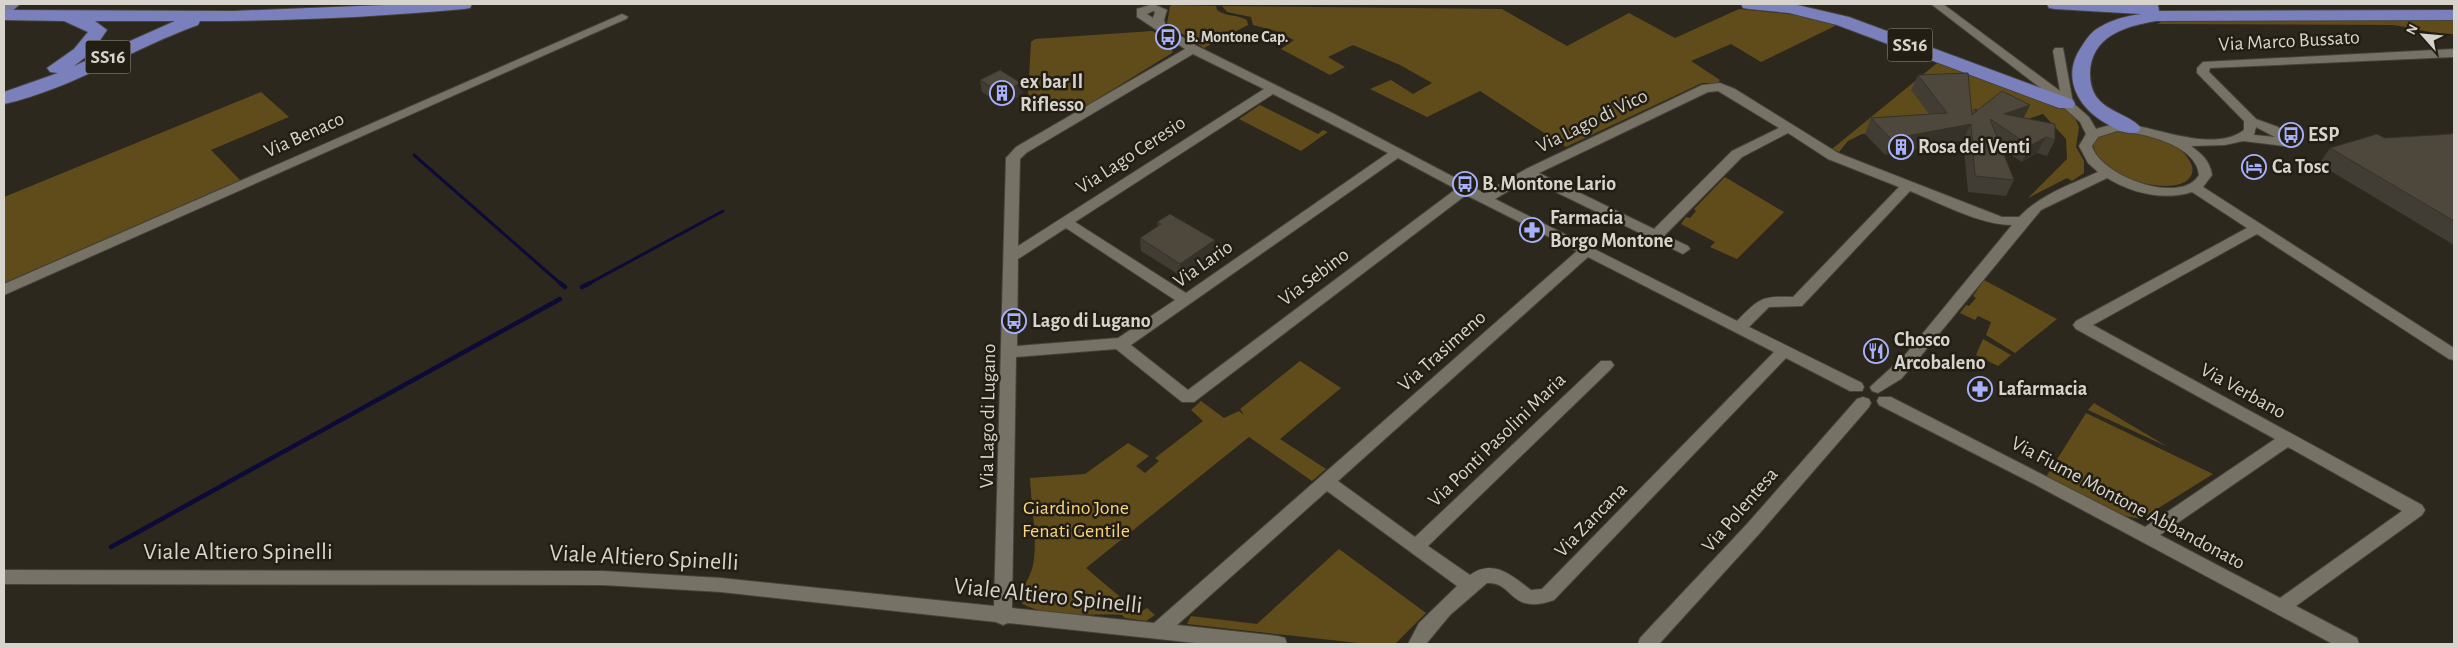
<svg xmlns="http://www.w3.org/2000/svg" width="2458" height="648" font-family="'Alegreya Sans',sans-serif">
<style>
.green{fill:#604c1b}
.lines{fill:none;stroke-linecap:round;stroke-linejoin:round}
.stream-far1{stroke:#0e0a38;stroke-width:3}
.stream{stroke:#0e0a38;stroke-width:4.5}
.minor-casing{stroke:#47433a;stroke-width:2}
.major-casing{stroke:#47433a;stroke-width:2}
.highway-casing{stroke:#47433a;stroke-width:2}
.minor{fill:#777266;fill-rule:evenodd}
.major{fill:#787a9a;fill-rule:evenodd}
.highway{fill:#7980bc;fill-rule:evenodd}
.wall{fill:#423d34}
.shaded-wall{fill:#36322a}
.building{fill:#4d473c;stroke:#36322a}
.labels{text-anchor:middle;dominant-baseline:central;stroke-width:5;stroke-linejoin:round;paint-order:stroke}
.far-poi-label{font-size:16px;font-weight:bold;fill:#d7d4cd;stroke:#231e14;text-anchor:start}
.shield{fill:#231e14;stroke:#a19d96;stroke-width:1}
.shield-label{font-size:19px;font-weight:bold;fill:#d7d4cd}
.street-label{font-size:20px;fill:#d7d4cd;stroke:#231e14}
.poi-label{font-size:20px;font-weight:bold;fill:#d7d4cd;stroke:#231e14;text-anchor:start}
.park-label{font-size:20px;fill:#fbd47d;stroke:#231e14}
.near-street-label{font-size:24px;fill:#d7d4cd;stroke:#231e14}
</style>
<rect width="100%" height="100%" fill="#2c281d"/>
<path class="green" d="M1173,5L1216,6L1217,10C1226,17 1237,14 1247,20L1248,25L1204,48L1167,24L1170,6Z
M1222,6L1502,9L1567,46L1629,13L1675,38L1739,9L1807,16L1839,24L1761,62L1731,44L1691,61L1720,80L1718,83H1702L1566,147L1480,91L1427,117L1370,89L1391,80L1413,94L1432,83L1400,65L1353,45L1328,57L1345,67L1330,75L1281,49L1294,40L1276,31L1253,25L1251,17L1227,12Z
M2170,18H2454V34C2432,34 2415,28 2393,25L2157,24Z
M1152,31L1174,42L1172,53L1073,114L1028,95L1031,42L1035,39Z
M1942,59L2063,107L2074,116L2079,127L2076,147L2084,161V173L2072,181L2067,178L2028,198L2067,159L2066,139L2043,114L2022,121L1862,134L1848,141L1839,152L1832,149Z
M261,92L289,117L211,150L240,180L4,283V197Z
M1260,105L1318,134L1323,130L1328,132L1301,151L1239,119Z
M2123,130C2146,133 2184,141 2192,166C2194,172 2191,178 2185,182C2160,195 2093,174 2093,142C2101,132 2111,131 2123,130Z
M1725,177L1784,212L1737,259L1710,247L1715,242L1681,224L1686,217L1690,218L1696,211L1694,209Z
M1984,280L2057,319L2015,353L1986,335L1991,322L1978,316L1975,320L1960,313L1966,305L1969,306L1976,298L1973,296Z
M1983,339L2011,355L1998,366L1976,355Z
M1300,361L1341,388L1280,439L1326,469L1312,481L1249,437L1086,568L1139,613L1147,608L1155,615L1146,621L1125,618L1122,615C1093,613 1044,619 1020,602C1021,586 1032,578 1034,559C1037,533 1031,504 1030,478L1085,474L1128,443L1149,456L1136,466L1145,473L1159,461L1155,458L1203,421L1191,410L1201,401L1224,418L1239,411L1244,415L1240,409Z
M2094,403L2168,447L2088,410Z
M2086,413L2213,474L2141,519L2124,516L2046,477Z
M1339,549L1426,613L1395,644H1367L1187,624L1191,616L1257,624Z"/>
<g class="lines">
<path class="stream-far1" d="M414,155L561,284
M588,284L723,211"/>
<path class="stream" d="M560,283L565,287
M582,287L590,283
M111,547L560,299"/>
<defs>
<path id="minor" d="M1153,4L1167,10L1164,20L1166,27L1197,46L1334,114L1484,193L1526,169L1702,85L1720,83L1735,89L1838,153L2002,217H2019C2041,194 2070,185 2098,172L2088,163L2079,146L2086,134L2080,122L2051,96L1931,4H1943L2060,91L2053,51L2055,48H2063L2073,103L2089,117L2096,129L2117,123L2126,124C2159,128 2214,153 2244,130V121L2197,73V68L2203,62L2454,49V57L2210,68L2209,72L2256,119L2278,127L2291,140L2289,145L2284,146L2243,141L2225,145L2191,146C2202,154 2210,161 2212,175L2203,187L2454,348V360L2449,359L2257,234L2093,325L2422,505L2425,510L2422,515L2296,606L2357,638L2359,644H2333L2034,484L1879,405L1877,401L1879,397H1891L2145,527L2275,439L2076,329L2073,325L2076,321L2247,228L2192,192C2164,201 2131,193 2107,178L2041,210L1915,363L1901,379L1878,393L1872,391L1870,387L1905,355L2012,225C1980,225 1940,203 1910,191L1802,306L1769,307L1749,327L1862,383L1864,387L1862,391H1850L1786,358L1554,600C1509,616 1514,581 1487,583L1450,615L1426,644H1408L1419,623L1457,586L1327,491L1177,625L1278,636L1285,638L1287,644H1205L1008,623L1003,625L996,622L721,592L603,585L4,584V570L603,571L721,578L994,606L1006,158L1016,147L1185,49L1137,17V9ZM1153,11L1155,12L1153,18L1147,14ZM1193,54L1264,89L1018,246L1020,159L1026,153ZM1718,91L1779,128L1732,151L1654,229L1539,173L1708,92ZM1273,94L1388,153L1186,293L1075,222ZM2256,127L2275,137L2254,135ZM2117,131C2143,133 2196,144 2199,175C2181,206 2100,176 2092,146L2098,137ZM1788,133L1828,159L1899,187L1793,297C1761,296 1760,298 1737,321L1495,199L1529,179L1683,254L1690,249L1688,246L1665,235L1742,157ZM1398,158L1456,189L1188,390L1131,345ZM1466,195L1577,251L1154,623L1012,608L1016,357L1116,349L1182,402H1194ZM1066,228L1175,300L1118,338L1017,346L1018,259ZM1588,257L1774,352L1542,589L1531,590C1512,576 1494,558 1470,575L1428,546L1611,369L1614,365L1611,361H1601L1415,537L1338,481ZM2288,447L2402,511L2280,598L2160,535Z
M622,14L628,17L626,19L4,295V284Z
M1863,397L1869,399L1871,403L1869,407L1759,534L1659,644H1638L1640,638L1747,524L1857,399Z"/>
<path id="major" d="M4,4H20L9,14L4,15Z"/>
<path id="highway" d="M409,4H472L470,8L464,9C376,17 289,21 200,21L198,25C133,48 72,89 4,104V92L58,73L50,72L47,68L74,49L88,32L64,21L4,20V10L234,11ZM95,21H175L74,66L92,52L107,30Z
M1741,4H1793L1849,17L2073,100L2075,104L2073,108H2059L1837,25L1789,13L1749,9L1743,8Z
M2047,4H2152L2158,5L2159,11L2454,10V20L2156,21C2126,26 2091,36 2090,73C2090,83 2092,93 2100,101C2110,112 2133,117 2141,128L2138,132C2127,135 2118,130 2109,125C2078,109 2060,77 2082,46C2087,38 2092,31 2100,27C2113,19 2127,16 2141,14L2055,9L2049,8Z"/>
</defs>
<use href="#minor" class="minor-casing"/>
<use href="#major" class="major-casing"/>
<use href="#highway" class="highway-casing"/>
<use href="#minor" class="minor"/>
<use href="#major" class="major"/>
<use href="#highway" class="highway"/>
</g>
<path class="wall" d="M1918,75L1971,114L1974,109L1978,110L2030,105L2023,118L2055,140L2047,156L2037,153L2022,162L2001,148L2014,180L2006,196L1968,192L1963,140L1885,155L1865,134L1871,118L1929,114L1911,90Z
M980,80L1021,83L1023,95L1003,105L982,92Z
M2454,133V245L2319,164L2330,148L2385,138L2451,134Z
M1157,222L1215,252L1181,276L1141,251L1140,238L1158,227Z"/>
<path class="shaded-wall" d="M1021,83L1023,95L1003,105L1001,93Z
M2030,105L2022,121L2004,114Z
M1971,124L1963,140L1885,155L1891,139Z
M2046,137L2037,153L2022,162L2030,146Z
M1215,240V252L1181,276L1180,264Z"/>
<path class="building" d="M1000,70L1021,83L1001,93L980,80Z
M1968,73L1972,115L1977,111L1974,109L1978,110L2002,91L2030,105L2004,114L2055,124V140L2046,137L2030,146L1990,119L2014,180L1975,176L1971,124L1891,139L1871,118L1947,113L1918,75Z
M2454,133V221L2330,148L2377,134L2385,138L2451,134Z
M1170,214L1215,240L1180,264L1140,238L1161,224L1157,222Z"/>
<defs>
<symbol id="bus-ring" viewBox="-11 -11 22 22"><circle r="9.5" fill="#231e14" stroke="#a7b1fc" stroke-width="1.5"/><path d="M-5-6H5V4H4V6H2V4H-2V6H-4V4H-5ZM-3.5-4V0h7V-4ZM-3.5 1.2v1.5H-2V1.2ZM2 1.2v1.5H3.5V1.2Z" fill="#a7b1fc"/></symbol>
<symbol id="building-ring" viewBox="-11 -11 22 22"><circle r="9.5" fill="#231e14" stroke="#a7b1fc" stroke-width="1.5"/><path d="M-4-6H4V6H1V3H-1V6H-4ZM-2.5-4.3h1.7v1.8h-1.7ZM.8-4.3h1.7v1.8H.8ZM-2.5-1h1.7V.8h-1.7ZM.8-1h1.7V.8H.8Z" fill="#a7b1fc"/></symbol>
<symbol id="hotel-ring" viewBox="-11 -11 22 22"><circle r="9.5" fill="#231e14" stroke="#a7b1fc" stroke-width="1.5"/><path d="M-6-4.5h1.5V1H6V5H4.5V3h-9V5H-6ZM-4 0a1.8 1.8 0 1 1 3.6 0ZM.5 0V-2.5h3Q6-2.5 6 0Z" fill="#a7b1fc"/></symbol>
<symbol id="pharmacy-ring" viewBox="-11 -11 22 22"><circle r="9.5" fill="#231e14" stroke="#a7b1fc" stroke-width="1.5"/><path d="M-2-6h4v4h4v4h-4v4h-4v-4h-4v-4h4Z" fill="#a7b1fc"/></symbol>
<symbol id="restaurant-ring" viewBox="-11 -11 22 22"><circle r="9.5" fill="#231e14" stroke="#a7b1fc" stroke-width="1.5"/><path d="M-5-6h1v4h1v-4h1v4h1v-4h1v5L-1.5 .5V6h-2V.5L-5-1ZM5-6V6H3V1.5H1.5Q1.5-4 5-6Z" fill="#a7b1fc"/></symbol>
</defs>
<g fill-rule="evenodd">
<use href="#bus-ring" x="1154" y="23" width="28" height="28"/>
<use href="#building-ring" x="988" y="79" width="28" height="28"/>
<use href="#bus-ring" x="2277" y="121" width="28" height="28"/>
<use href="#building-ring" x="1887" y="133" width="28" height="28"/>
<use href="#hotel-ring" x="2240" y="153" width="28" height="28"/>
<use href="#bus-ring" x="1451" y="170" width="28" height="28"/>
<use href="#pharmacy-ring" x="1518" y="216" width="28" height="28"/>
<use href="#bus-ring" x="1000" y="307" width="28" height="28"/>
<use href="#restaurant-ring" x="1862" y="337" width="28" height="28"/>
<use href="#pharmacy-ring" x="1966" y="375" width="28" height="28"/>
</g>
<g class="labels">
<g class="far-poi-label">
<text x="1186" y="37">B. Montone Cap.</text>
</g>
<g class="shield">
<rect x="1887.5" y="28.5" width="45" height="33" rx="4"/>
<rect x="85.5" y="40.5" width="45" height="33" rx="4"/>
</g>
<g class="shield-label">
<text x="1910" y="45">SS16</text>
<text x="108" y="57">SS16</text>
</g>
<g class="street-label">
<text transform="translate(2289 41) rotate(-3)">Via Marco Bussato</text>
<text transform="translate(1592 121) rotate(-26)">Via Lago di Vico</text>
<text transform="translate(304 135) rotate(-24)">Via Benaco</text>
<text transform="translate(1131 155) rotate(-33)">Via Lago Ceresio</text>
<text transform="translate(1203 264) rotate(-35)">Via Lario</text>
<text transform="translate(1314 277) rotate(-37)">Via Sebino</text>
<text transform="translate(1442 351) rotate(-42)">Via Trasimeno</text>
<text transform="translate(2243 391) rotate(29)">Via Verbano</text>
<text transform="translate(988 416) rotate(-89)">Via Lago di Lugano</text>
<text transform="translate(1497 440) rotate(-44)">Via Ponti Pasolini Maria</text>
<text transform="translate(2128 503) rotate(28)">Via Fiume Montone Abbandonato</text>
<text transform="translate(1740 510) rotate(-49)">Via Polentesa</text>
<text transform="translate(1591 520) rotate(-46)">Via Zancana</text>
</g>
<g class="poi-label">
<text x="1020" y="82">ex bar Il<tspan x="1020" dy="23">Riflesso</tspan></text>
<text x="2308" y="135">ESP</text>
<text x="1918" y="147">Rosa dei Venti</text>
<text x="2272" y="167">Ca Tosc</text>
<text x="1482" y="184">B. Montone Lario</text>
<text x="1550" y="218">Farmacia<tspan x="1550" dy="23">Borgo Montone</tspan></text>
<text x="1032" y="321">Lago di Lugano</text>
<text x="1894" y="340">Chosco<tspan x="1894" dy="23">Arcobaleno</tspan></text>
<text x="1998" y="389">Lafarmacia</text>
</g>
<g class="park-label">
<text x="1076" y="508">Giardino Jone<tspan x="1076" dy="23">Fenati Gentile</tspan></text>
</g>
<g class="near-street-label">
<text x="238" y="552">Viale Altiero Spinelli</text>
<text transform="translate(644 558) rotate(3)">Viale Altiero Spinelli</text>
<text transform="translate(1048 596) rotate(6)">Viale Altiero Spinelli</text>
</g>
</g>
<rect width="2458" height="648" fill="none" stroke="#d7d4cd" stroke-width="10"/>
<g transform="translate(2423 35) rotate(297)" stroke="#231e14" stroke-width="4" paint-order="stroke">
<path d="M0-4L9 19L0 12L-9 19Z" fill="#d7d4cd"/>
<text y="-8" font-size="14" font-weight="bold" text-anchor="middle" fill="#d7d4cd">N</text>
</g>
</svg>
